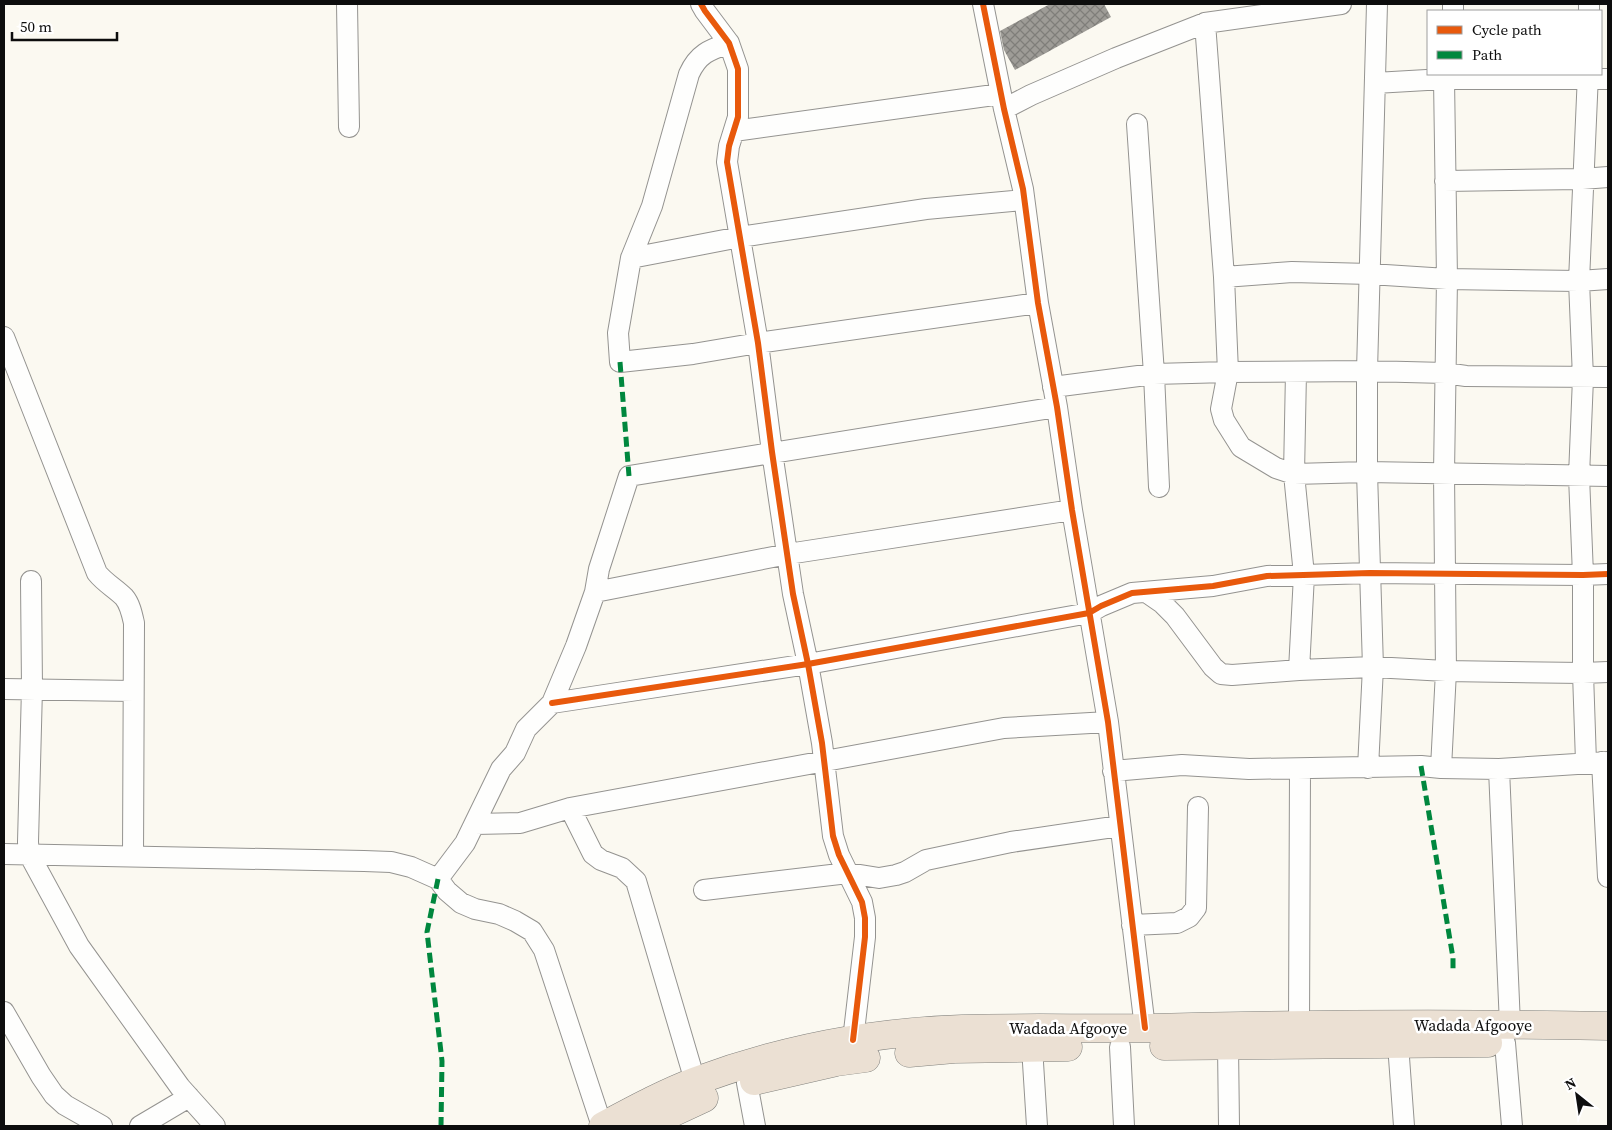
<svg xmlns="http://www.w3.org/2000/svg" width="1612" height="1130" font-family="'Source Serif 4',serif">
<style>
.building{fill:url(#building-cross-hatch)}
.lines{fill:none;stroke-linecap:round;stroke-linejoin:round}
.minor-casing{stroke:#949390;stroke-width:22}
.highway-casing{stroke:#81817d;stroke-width:29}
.minor{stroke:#fefefd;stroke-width:20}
.highway{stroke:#ebe0d3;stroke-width:28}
.quiet{stroke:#00873e;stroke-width:5;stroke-dasharray:10 5;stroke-linecap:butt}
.cycleway-casing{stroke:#fff;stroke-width:9}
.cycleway{stroke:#e8590c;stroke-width:6}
.labels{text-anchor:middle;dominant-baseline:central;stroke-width:5;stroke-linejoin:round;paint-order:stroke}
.street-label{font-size:16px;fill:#0d0d0d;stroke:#fff}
</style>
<defs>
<pattern id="building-cross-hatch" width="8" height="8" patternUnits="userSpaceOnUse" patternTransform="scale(1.25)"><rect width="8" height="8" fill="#9e9c97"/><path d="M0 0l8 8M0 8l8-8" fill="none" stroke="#7f7e7a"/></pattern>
</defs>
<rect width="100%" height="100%" fill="#fbf9f1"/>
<path class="building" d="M1050,4H1104L1111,17L1015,70L1004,50L1000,31Z"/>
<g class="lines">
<defs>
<path id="minor" d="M347,4L349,127
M701,4L705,11L729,43L738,69V117L729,146L727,162L758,343L772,452L793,594L808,664L822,743L833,836L839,855L862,902L865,918V937L853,1040
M983,4L1004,109L1023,189L1038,303L1057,407L1072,510L1108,722L1145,1028
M1453,11V4
M1589,11V4
M1205,23L1224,277L1228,372L1221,409L1224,420L1241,447L1276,468L1294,474L1367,472L1608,476
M729,43C709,50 698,54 689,74L652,206L631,258L618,333L620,362L693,354L758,343L1038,303
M1375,83L1444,79H1608
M1004,109L1031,95L1116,58L1205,23L1341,4
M1137,124L1154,374L1159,487
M734,131L1001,94
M1445,181L1582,179L1608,177
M631,258L740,237L926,209L1024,200
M1224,277L1292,272L1370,274L1447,279L1579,281L1608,279
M4,337L97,573C105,583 115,588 124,597C130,604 132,614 134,623L133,856
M1296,372L1294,474L1304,575L1299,670
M1053,387L1154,374L1228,372L1367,371L1445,373L1466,376L1608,377
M31,581L32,688L28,842L29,854L79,946L180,1087L215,1126
M595,592L788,554L1072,510
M1146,592L1162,603L1175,616L1213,667L1221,674L1232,675L1299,670L1373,667L1446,671L1583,673L1608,672
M4,689L133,691
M552,703L808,664L1089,613L1101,606L1132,593L1213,586L1267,576L1370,573L1583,575L1608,574
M1586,762L1583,673V575L1579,476L1583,378L1579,281L1588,74
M1602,762L1608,877
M1368,768L1373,667L1367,472V371L1377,4
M1441,768L1446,671L1444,473L1447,279L1444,79
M1499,769L1510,1025
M1113,771L1182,765L1249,769L1421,766L1441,768L1499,769L1608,762
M570,808L593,854L601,860L622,868L636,881L695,1081
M475,824L520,823L570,808L1004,728L1108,722
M4,854L364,861L391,862L411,867L438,879L447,891L461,903L475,909L499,914L515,921L532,931L544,950L602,1126
M438,879L465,843L501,769L515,753L526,729L552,703L576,646L595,592L599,569L629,476L1057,407
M704,890L848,873L879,878L896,875L905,872L926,860L1011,842L1120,826
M1132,925L1177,923L1189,917L1196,908L1198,807
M4,1012L41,1076L54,1095L65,1105L102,1126
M1299,1026L1300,769
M1505,1043L1512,1126
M1398,1044L1404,1126
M1228,1046L1229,1126
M1032,1047L1037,1126
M1120,1047L1124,1126
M747,1083L755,1126
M140,1126L189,1097"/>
<path id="highway" d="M1164,1046L1488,1043
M909,1053L954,1049L1068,1047
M754,1081L836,1062L866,1058
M603,1126C633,1110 664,1093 696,1081C780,1050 872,1032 962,1029C1025,1027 1088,1029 1151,1028C1304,1024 1456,1023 1608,1026
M644,1126L704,1098"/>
</defs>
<use href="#minor" class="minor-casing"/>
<use href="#highway" class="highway-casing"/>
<use href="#minor" class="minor"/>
<use href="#highway" class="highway"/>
<path class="quiet" d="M620,362L629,476
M1421,766L1453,958V969
M438,879L427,932L442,1061L441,1126"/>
<defs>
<path id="cycleway" d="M701,4L705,11L729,43L738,69V117L729,146L727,162L758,343L772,452L793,594L808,664L822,743L833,836L839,855L862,902L865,918V937L853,1040
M983,4L1004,109L1023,189L1038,303L1057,407L1072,510L1108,722L1145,1028
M552,703L808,664L1089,613L1101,606L1132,593L1213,586L1267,576L1370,573L1583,575L1608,574"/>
</defs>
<use href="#cycleway" class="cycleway-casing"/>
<use href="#cycleway" class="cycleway"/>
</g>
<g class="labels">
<g class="street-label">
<text x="1473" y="1025">Wadada Afgooye</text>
<text x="1068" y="1028">Wadada Afgooye</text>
</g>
</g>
<rect width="1612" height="1130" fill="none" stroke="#0d0d0d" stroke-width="10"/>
<rect x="1427" y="10" width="175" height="65" fill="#ffffff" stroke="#9e9e9e"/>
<rect x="1437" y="26" width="25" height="8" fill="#e8590c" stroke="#9e9e9e"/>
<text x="1472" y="35" font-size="15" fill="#0d0d0d">Cycle path</text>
<rect x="1437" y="51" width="25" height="8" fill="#00873e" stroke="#9e9e9e"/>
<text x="1472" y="60" font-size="15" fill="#0d0d0d">Path</text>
<g transform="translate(1577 1095) rotate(330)" stroke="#ffffff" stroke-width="4" paint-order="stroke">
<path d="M0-4L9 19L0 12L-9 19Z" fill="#0d0d0d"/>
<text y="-8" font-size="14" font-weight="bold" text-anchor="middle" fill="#0d0d0d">N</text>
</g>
<path d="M12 32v8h105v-8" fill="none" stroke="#0d0d0d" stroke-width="2.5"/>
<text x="20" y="32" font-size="15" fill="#0d0d0d" stroke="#ffffff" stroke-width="4" paint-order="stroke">50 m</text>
</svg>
